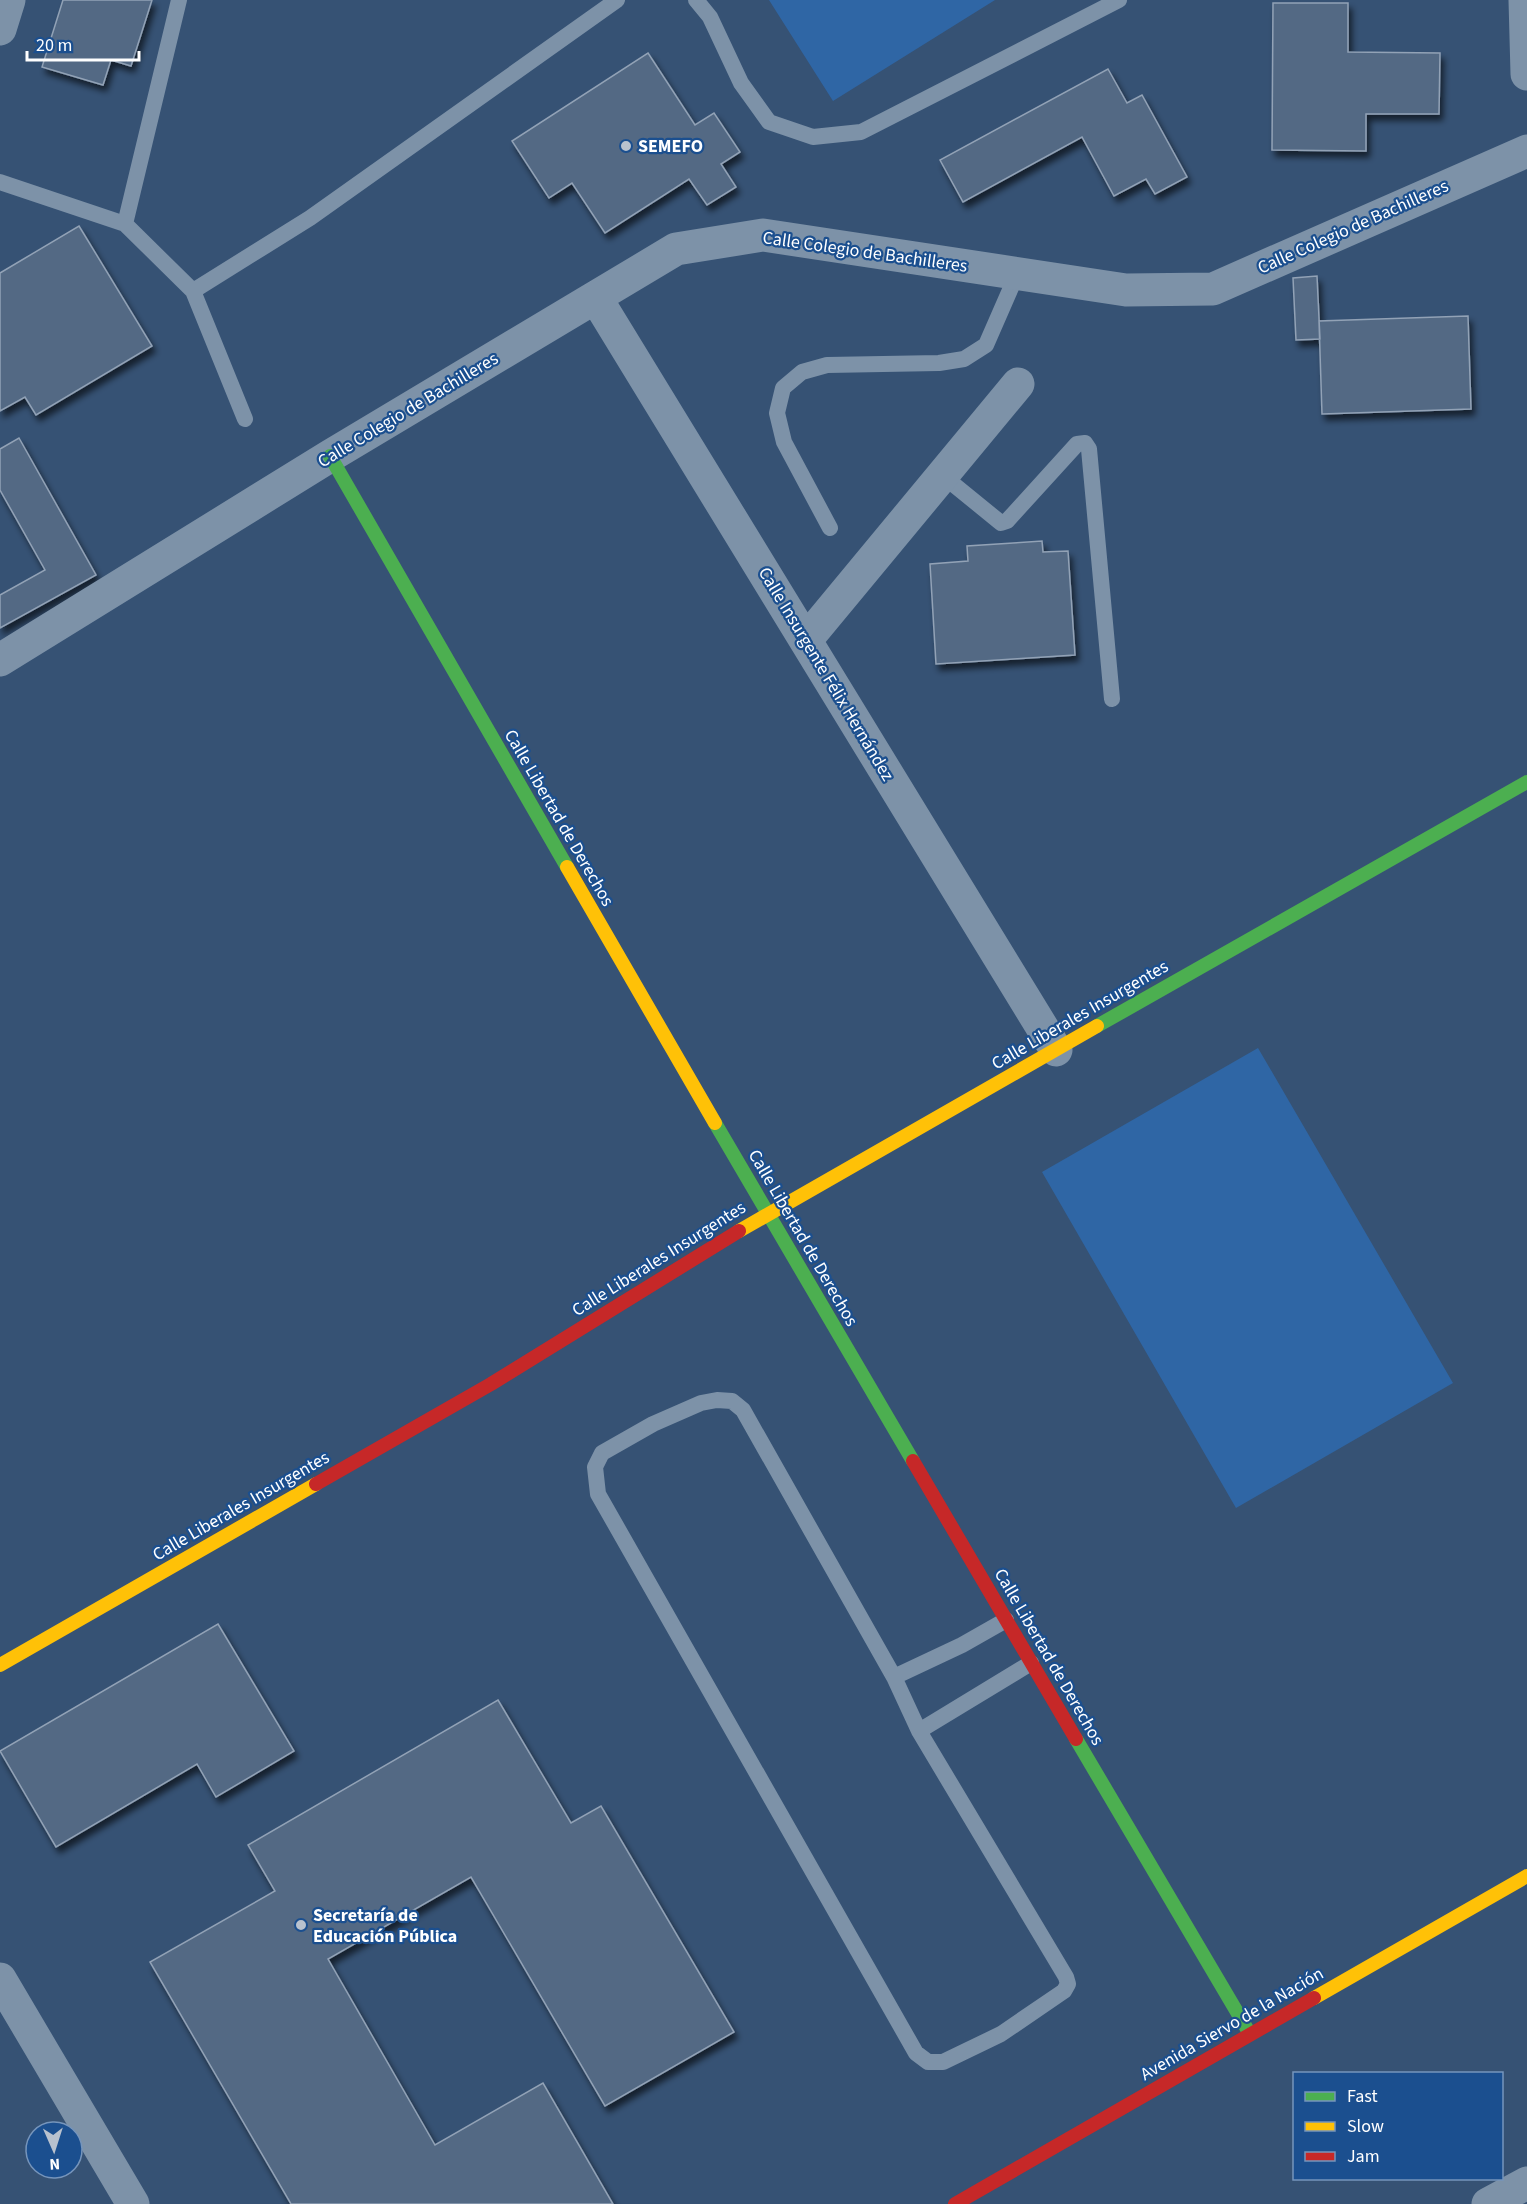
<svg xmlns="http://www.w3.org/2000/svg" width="1527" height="2204" font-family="'Source Sans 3',sans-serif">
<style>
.green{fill:#2f66a5}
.building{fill:#526984;stroke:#92a2b6;stroke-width:1.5;filter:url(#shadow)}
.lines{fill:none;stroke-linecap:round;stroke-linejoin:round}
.lane{stroke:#7d92a8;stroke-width:16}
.street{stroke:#7d92a8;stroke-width:33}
.fast{stroke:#4caf50;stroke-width:14}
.slow{stroke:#ffc107;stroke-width:14}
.jam{stroke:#c62828;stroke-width:14}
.poi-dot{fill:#b9c2ce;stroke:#1b4f8f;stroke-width:2}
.labels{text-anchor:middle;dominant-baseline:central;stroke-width:4.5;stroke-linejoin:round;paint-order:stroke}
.poi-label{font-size:18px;font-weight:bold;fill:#fff;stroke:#1b4f8f;text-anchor:start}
.street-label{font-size:18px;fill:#fff;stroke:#1b4f8f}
</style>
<defs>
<filter id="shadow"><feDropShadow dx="3.5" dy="6" stdDeviation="3" flood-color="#0009"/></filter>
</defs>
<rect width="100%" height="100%" fill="#365274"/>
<path class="green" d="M769,0H995L833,101Z
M1258,1048L1453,1383L1236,1508L1042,1172Z"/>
<path class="building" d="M63,0H152L131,66L111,60L103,85L42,67Z
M1273,3H1348V52L1440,53L1439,114H1366V151L1272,150Z
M648,53L695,125L714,113L740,152L721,164L736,187L707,205L689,179L605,233L572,183L549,198L512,141Z
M1108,69L1127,103L1142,95L1187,177L1155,194L1146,179L1114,196L1082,137L963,202L940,160Z
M79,226L152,346L36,415L25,397L0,411V273Z
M1317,276L1320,339L1296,340L1293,278Z
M1468,316L1471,409L1322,414L1319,321Z
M19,438L96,575L0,628V595L45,570L0,490V449Z
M1042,541L1043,552L1068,551L1075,655L936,664L930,564L968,561L967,546Z
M218,1624L294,1751L216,1797L197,1764L56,1847L0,1751Z
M498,1700L571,1823L601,1806L734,2032L605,2106L471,1877L328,1959L435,2145L543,2083L613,2204H291L150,1962L275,1891L248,1845Z"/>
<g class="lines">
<path class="lane" d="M696,0L710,17L741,83L769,122L813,137L861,132L1119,0
M0,182L125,224L193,291L310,218L617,0
M125,224L179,0
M193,291L245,419
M942,475L1001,523L1007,521L1077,444L1085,443L1089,449L1112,699
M830,528L784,442L777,413L783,388L802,372L827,365L939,363L964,359L986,345L1017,274
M717,1400L732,1401L743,1410L894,1677L919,1731L1066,1977L1068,1984L1064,1991L1001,2034L943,2062H928L916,2053L598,1494L595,1467L602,1453L653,1424L701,1403Z
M894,1677L962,1645L1006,1620
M919,1731L1031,1663"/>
<path class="street" d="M1525,0L1527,74
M0,29L9,0
M596,298L1056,1050
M806,640L1018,384
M0,660L330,456L676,249L763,235L1126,290L1213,289L1527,151
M0,1979L133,2204
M1488,2204L1527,2183"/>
<path class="fast" d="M330,456L567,867
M1097,1026L1527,782
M715,1123L913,1461
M1076,1739L1250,2034"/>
<path class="slow" d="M567,867L715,1123
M739,1231L1097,1026
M0,1665L316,1484
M1314,1998L1527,1876"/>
<path class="jam" d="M913,1461L1076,1739
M316,1484L491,1384L739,1231
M955,2204L1314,1998"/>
</g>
<g class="poi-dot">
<circle cx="626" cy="146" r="6"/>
<circle cx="301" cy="1925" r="6"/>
</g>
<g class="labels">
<g class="poi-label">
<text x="638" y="146">SEMEFO</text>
<text x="313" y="1915">Secretaría de<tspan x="313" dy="21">Educación Pública</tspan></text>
</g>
<g class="street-label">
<text transform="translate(1353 227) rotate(-24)">Calle Colegio de Bachilleres</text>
<text transform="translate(865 252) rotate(8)">Calle Colegio de Bachilleres</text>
<text transform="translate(408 410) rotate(-31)">Calle Colegio de Bachilleres</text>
<text transform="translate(826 674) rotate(59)">Calle Insurgente Félix Hernández</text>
<text transform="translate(559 818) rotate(60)">Calle Libertad de Derechos</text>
<text transform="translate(1080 1015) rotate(-30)">Calle Liberales Insurgentes</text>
<text transform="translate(803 1238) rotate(60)">Calle Libertad de Derechos</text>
<text transform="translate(659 1259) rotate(-32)">Calle Liberales Insurgentes</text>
<text transform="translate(241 1506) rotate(-30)">Calle Liberales Insurgentes</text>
<text transform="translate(1049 1657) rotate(60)">Calle Libertad de Derechos</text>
<text transform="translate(1232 2024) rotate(-30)">Avenida Siervo de la Nación</text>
</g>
</g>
<rect x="1293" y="2072" width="210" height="108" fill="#1b4f8f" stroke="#7695bc" stroke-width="1.5"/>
<rect x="1305" y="2092" width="30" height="9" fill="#4caf50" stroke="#7695bc" stroke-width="1.5"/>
<text x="1347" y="2102" font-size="18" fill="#ffffff">Fast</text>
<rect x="1305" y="2122" width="30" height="9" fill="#ffc107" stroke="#7695bc" stroke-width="1.5"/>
<text x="1347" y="2132" font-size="18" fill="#ffffff">Slow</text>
<rect x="1305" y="2152" width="30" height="9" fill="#c62828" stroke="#7695bc" stroke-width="1.5"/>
<text x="1347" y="2162" font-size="18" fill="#ffffff">Jam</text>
<g transform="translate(54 2150) rotate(177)"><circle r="28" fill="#1b4f8f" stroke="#7695bc" stroke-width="1.5"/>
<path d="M0-4.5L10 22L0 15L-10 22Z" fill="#b9c2ce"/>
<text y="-9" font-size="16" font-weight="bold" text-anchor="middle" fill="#ffffff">N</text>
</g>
<path d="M27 51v9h112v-9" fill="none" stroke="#ffffff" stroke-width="3"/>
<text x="36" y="51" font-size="18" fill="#ffffff" stroke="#1b4f8f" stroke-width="4.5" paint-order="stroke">20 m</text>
</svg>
